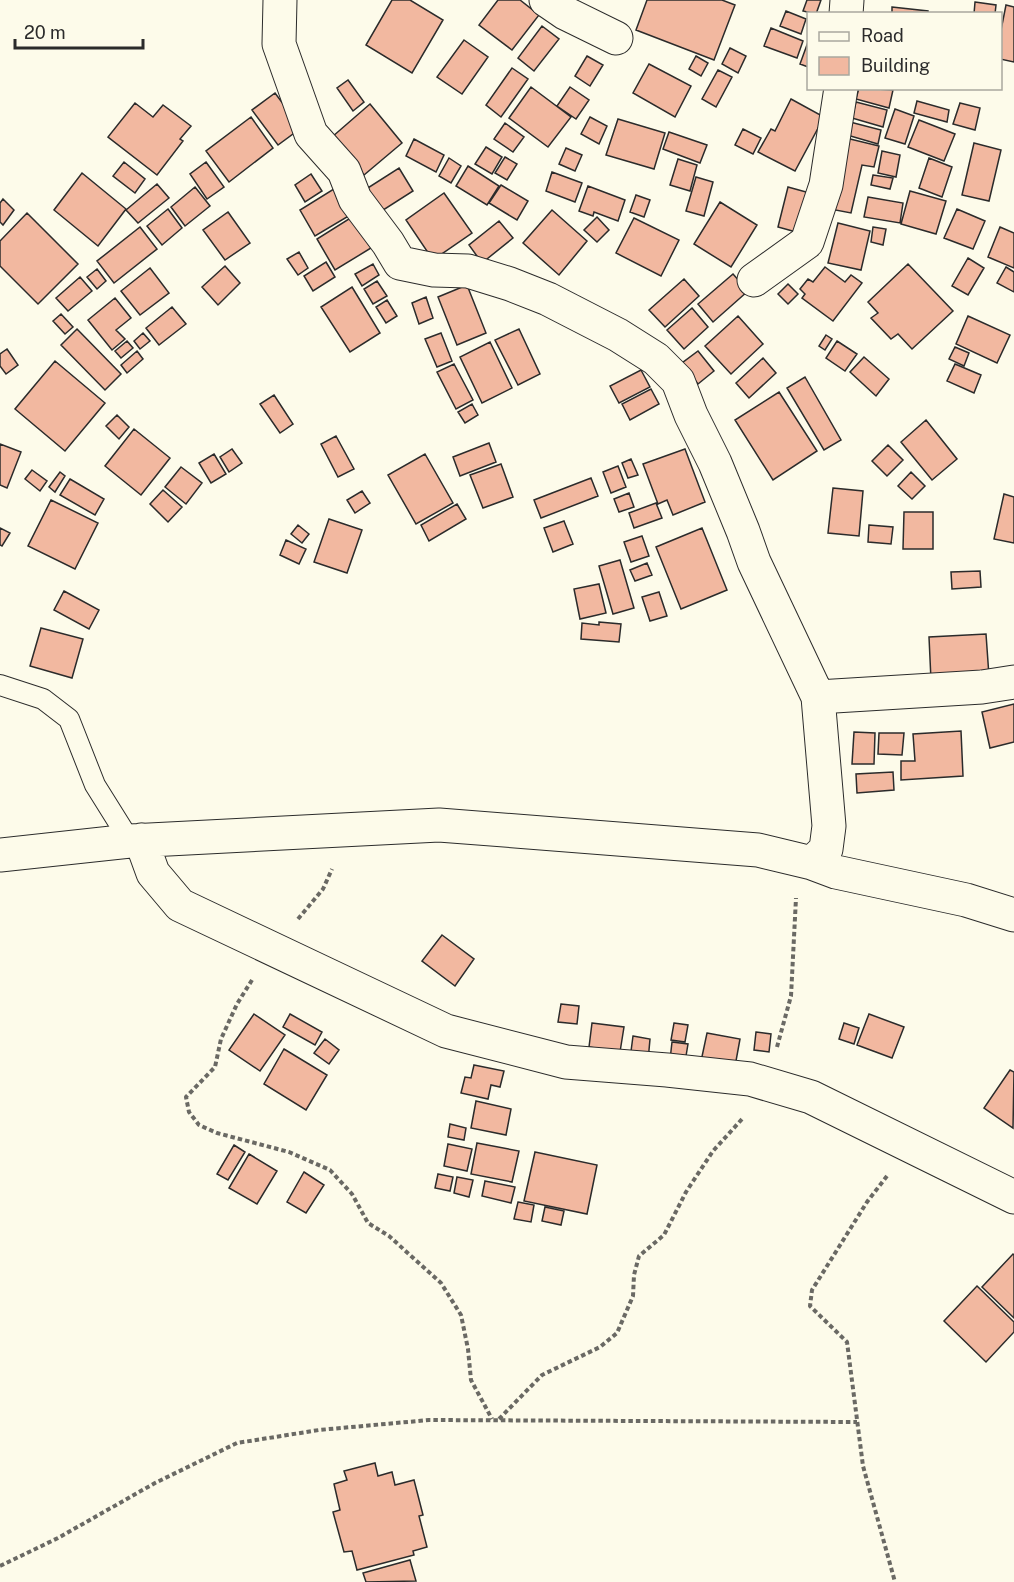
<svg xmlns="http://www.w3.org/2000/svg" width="1014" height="1582" font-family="'Public Sans',sans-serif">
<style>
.building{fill:#f2b8a0;stroke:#2b2b2b;stroke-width:1.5}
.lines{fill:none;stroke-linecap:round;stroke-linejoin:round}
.lane-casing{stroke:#2b2b2b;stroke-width:22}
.street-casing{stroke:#2b2b2b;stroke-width:35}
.path{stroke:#6a6964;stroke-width:4;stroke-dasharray:4.5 3;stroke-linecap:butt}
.lane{stroke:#fdfbea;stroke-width:20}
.street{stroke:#fdfbea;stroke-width:33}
</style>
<rect width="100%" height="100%" fill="#fdfbea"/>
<path class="building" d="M392,0H410L443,20L412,73L366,45Z
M498,0H520L539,15L512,50L479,25Z
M647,0H722L735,5L714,60L636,30Z
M807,0H821L816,14L803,11Z
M975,2L996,5L995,14H974Z
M1006,5L1014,7V62L1000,59V35Z
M892,7L928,11V14H892Z
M786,11L806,19L801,34L780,26Z
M542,26L559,39L534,71L518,58Z
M771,28L803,41L797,58L764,46Z
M464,40L488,57L462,94L437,77Z
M808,42V67L800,64Z
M730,48L746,56L738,73L722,64Z
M587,56L603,65L590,86L575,76Z
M696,56L708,63L701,76L689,69Z
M649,64L691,86L675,117L633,93Z
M512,68L528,79L501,117L486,105Z
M718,70L732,77L716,107L702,99Z
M348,80L364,102L353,111L337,88Z
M531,87L571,117L548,147L509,118Z
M570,87L589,100L576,119L557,106Z
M859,88L893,90L889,108L856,99Z
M275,93L301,128L278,145L252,110Z
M791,99L824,117L795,171L758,152L771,129L775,131Z
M917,101L949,110L947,122L914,113Z
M856,102L887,110L883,127L852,118Z
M135,103L153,117L163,105L191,126L180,139L183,141L157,175L108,137Z
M960,103L980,108L975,130L953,124Z
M370,104L402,143L364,175L332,137Z
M895,109L914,116L905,144L885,138Z
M251,117L273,148L229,182L206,151Z
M590,117L607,126L599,144L581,134Z
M618,119L665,133L654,169L606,155Z
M919,120L955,134L944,161L908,147Z
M850,122L881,130L878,144L847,135Z
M505,123L524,137L513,152L494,139Z
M743,129L761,138L753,154L735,145Z
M669,132L707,145L700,163L663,149Z
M846,138L879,146L874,167L862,165L851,213L830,209Z
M414,139L444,155L436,172L406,156Z
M974,143L1001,150L989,201L962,195Z
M486,147L502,157L492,174L475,164Z
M566,148L582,155L575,171L559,164Z
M882,151L900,155L896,177L878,173Z
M505,157L517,164L507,180L495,173Z
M449,158L461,166L451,183L439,176Z
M929,158L952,167L942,197L919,188Z
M678,159L697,165L690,191L670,185Z
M124,162L145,179L135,193L113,176Z
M206,162L224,187L207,199L190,174Z
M468,166L499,186L487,205L456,186Z
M399,168L413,191L377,214L363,191Z
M552,172L582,183L575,202L546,191Z
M82,173L126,209L98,246L54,210Z
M311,174L322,191L305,202L295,185Z
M873,175L893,178L890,189L871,185Z
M696,177L713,182L704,216L686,211Z
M157,184L169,198L138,223L126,210Z
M501,185L528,201L517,220L489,203Z
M588,186L625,200L618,221L594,212L593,216L579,211Z
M195,187L210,206L185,226L171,207Z
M337,187L352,214L315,236L300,210Z
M788,187L817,195L807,235L778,227Z
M910,191L946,201L936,234L901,224Z
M444,193L472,233L433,260L406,220Z
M636,195L650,200L644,217L630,212Z
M868,197L903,203L900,223L864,217Z
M3,199L14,210L3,225L0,222V203Z
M720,202L757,225L731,267L694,244Z
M168,209L182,228L162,245L147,226Z
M957,209L985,221L973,249L944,238Z
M552,210L587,241L559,275L523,243Z
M228,212L250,243L225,260L203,230Z
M27,213L78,264L38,304L0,266V241Z
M352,217L371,248L335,270L317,239Z
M597,217L609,230L597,242L584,230Z
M634,218L679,240L661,276L616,253Z
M499,221L513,238L482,263L469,245Z
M838,223L870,231L861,270L828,263Z
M140,227L157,249L114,283L97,261Z
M873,227L886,229L883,245L871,242Z
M1000,227L1014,233V268L988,257Z
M299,252L308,268L298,275L287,259Z
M968,258L984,268L968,295L952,286Z
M326,262L335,277L313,291L304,276Z
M373,264L379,275L362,286L355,274Z
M908,264L953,311L912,349L898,334L891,339L871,318L878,313L868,302Z
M225,266L240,283L218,305L202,287Z
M825,267L845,282L851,275L862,283L833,321L802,298L805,294L800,289L808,279L813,282Z
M1006,267L1014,272V292L997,283Z
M150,268L169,293L140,315L121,291Z
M97,269L106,281L97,289L87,277Z
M733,274L748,291L713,322L698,304Z
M80,277L92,291L68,311L56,298Z
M684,279L699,296L665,327L649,310Z
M377,281L387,296L373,304L364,289Z
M788,284L798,294L788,304L778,294Z
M467,285L486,333L457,345L438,297Z
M352,287L380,333L350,352L321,307Z
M426,297L433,318L419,324L412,303Z
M115,298L131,318L116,330L125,339L112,350L88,320Z
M387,300L397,316L386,323L376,307Z
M172,307L186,324L159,345L146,328Z
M692,308L708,327L684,349L667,330Z
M61,314L73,327L65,334L53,321Z
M738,316L763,344L731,374L705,346Z
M968,316L1010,335L997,363L956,344Z
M77,329L121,374L105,390L61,345Z
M519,329L540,374L518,385L495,340Z
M143,333L150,341L140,349L134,341Z
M441,333L452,361L437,367L425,339Z
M826,335L832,339L825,350L819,346Z
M127,341L133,348L121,358L115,351Z
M837,341L857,354L845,371L826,358Z
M490,342L512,388L482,403L460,357Z
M955,347L969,353L964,366L949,359Z
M7,349L18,365L6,374L0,366V354Z
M137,351L143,359L127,373L121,365Z
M698,351L714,371L698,384L682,363Z
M864,357L889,379L876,396L850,372Z
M763,358L776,373L749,398L736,383Z
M55,361L105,403L65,451L15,409Z
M454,364L473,400L456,409L437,372Z
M955,364L981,375L974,393L947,381Z
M641,370L650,387L619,403L610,386Z
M805,377L841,440L824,450L787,388Z
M651,389L659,404L630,420L622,404Z
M779,392L817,451L773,480L735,420Z
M274,395L293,424L280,433L260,404Z
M472,404L478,415L465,423L458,412Z
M117,415L129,427L119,439L106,426Z
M926,420L957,459L932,480L901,442Z
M134,429L170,458L141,495L105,466Z
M336,436L354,469L338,477L321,444Z
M489,443L496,462L460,476L453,457Z
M0,444L21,452L7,488L0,485Z
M888,445L903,460L887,476L872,461Z
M232,449L242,463L229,472L220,457Z
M685,449L705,502L673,515L667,500L658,504L643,464Z
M214,454L226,474L211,483L199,463Z
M425,454L453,503L416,524L388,475Z
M631,459L638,475L628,478L622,463Z
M501,464L513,497L483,508L470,475Z
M618,466L626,487L611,493L603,472Z
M181,467L202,483L186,504L165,487Z
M32,470L47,481L40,491L25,479Z
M60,472L65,476L55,492L49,487Z
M911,472L925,486L912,499L898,486Z
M591,478L598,496L541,518L534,500Z
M70,479L104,499L95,515L60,495Z
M833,488L863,491L859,536L828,533Z
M163,490L182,507L168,522L150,504Z
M362,491L370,503L355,513L347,500Z
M629,493L634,507L619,512L614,499Z
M1004,494L1014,497V543L994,539Z
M51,500L98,523L75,569L28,546Z
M656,503L662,518L634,528L629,513Z
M457,504L466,519L429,541L421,525Z
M904,512H933V549H903Z
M329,519L362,530L347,573L314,562Z
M564,521L573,544L553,552L544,528Z
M298,525L309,534L302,543L291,534Z
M869,525L893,527L891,544L868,542Z
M0,528L10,533L2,546L0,545Z
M702,528L727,590L681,609L656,547Z
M642,536L649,556L631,562L624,542Z
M286,540L306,549L299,564L280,555Z
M620,560L634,608L613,614L599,566Z
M647,563L652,575L635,581L630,570Z
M980,571L981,587L952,589L951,572Z
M599,584L606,613L580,619L574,589Z
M64,591L99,610L89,629L54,610Z
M659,592L667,616L650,621L642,597Z
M599,622L621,624L619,642L581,639L582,623L599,625Z
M41,628L83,639L72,678L30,666Z
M986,634L989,676L931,680L929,637Z
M1014,704V742L990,748L982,712Z
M961,731L963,776L901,780V761H915L913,734Z
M854,732L875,733L874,764H852Z
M879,733H904L902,755L878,754Z
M893,772L894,790L857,793L856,774Z
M442,935L474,959L455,986L422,961Z
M561,1004L579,1006L577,1024L558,1022Z
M254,1014L285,1035L260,1071L229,1050Z
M290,1014L322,1032L315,1045L283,1027Z
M869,1014L904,1027L892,1058L857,1045Z
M592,1023L624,1027L620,1052L589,1047Z
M674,1023L688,1025L685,1042L671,1040Z
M844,1023L859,1028L854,1044L839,1039Z
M756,1032L771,1034L769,1052L754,1050Z
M707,1033L740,1039L734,1072L700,1066Z
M633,1036L650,1039L648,1061L630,1059Z
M325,1039L339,1050L329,1064L314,1053Z
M672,1042L688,1044L685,1062L670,1060Z
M284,1049L327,1075L306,1110L264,1084Z
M474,1065L504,1071L500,1087L491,1085L488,1099L461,1093L465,1077L471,1078Z
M1010,1070L1014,1072L1013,1128L984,1108Z
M476,1101L511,1109L506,1135L471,1128Z
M450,1124L466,1128L464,1140L448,1137Z
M477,1143L519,1151L512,1182L471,1174Z
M448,1144L472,1149L467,1171L444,1166Z
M234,1145L245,1152L228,1180L217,1174Z
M535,1152L597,1165L587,1214L524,1201Z
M249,1154L277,1171L257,1204L229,1188Z
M304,1172L324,1185L306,1213L287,1202Z
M438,1174L453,1177L450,1191L435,1188Z
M457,1177L473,1180L469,1197L454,1193Z
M485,1181L515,1187L511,1203L482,1196Z
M518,1202L534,1205L531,1222L514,1219Z
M545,1207L564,1211L561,1225L542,1221Z
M1013,1254L1014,1255V1318L982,1287Z
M977,1286L1014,1322V1332L986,1362L944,1321Z
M375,1463L378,1476L392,1472L395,1485L414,1480L423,1515L419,1516L427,1547L413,1551L414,1555L357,1570L352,1551L344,1552L333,1512L340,1510L334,1484L347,1480L344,1471Z
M410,1560L416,1581L366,1582L363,1573Z"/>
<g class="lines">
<defs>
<path id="lane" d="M0,685L43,699L69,719L95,785L130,841"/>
<path id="street" d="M280,0L279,44L311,134L344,171L355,199L388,243L400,263L434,270L468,271L510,284L548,299L618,335L656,359L678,381L691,415L715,463L743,531L754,562L818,697L829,826L826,849L812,863
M546,0L565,13L616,38
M846,14L847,0
M754,280L807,242L826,185L841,88
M818,697L982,687L1014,682
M141,840L153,873L180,905L446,1031L566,1062L667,1070L750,1079L811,1097L1014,1197
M0,855L130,841L439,825L758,850L812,863L836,872L966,900L1014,915"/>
</defs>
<use href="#lane" class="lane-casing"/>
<use href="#street" class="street-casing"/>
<path class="path" d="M298,919L323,889L332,869
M252,980L237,1004L221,1039L215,1067L186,1097L189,1112L199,1125L217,1133L289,1152L330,1170L352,1194L368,1223L389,1236L441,1283L461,1315L468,1349L471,1380L492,1419
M777,1047L791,996L796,898
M887,1176L867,1202L812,1290L810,1306L847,1342L863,1466L895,1582
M499,1419L542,1375L600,1347L617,1333L633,1296L634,1275L639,1256L664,1235L686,1192L713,1151L743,1118
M0,1566L58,1538L155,1483L237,1443L319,1430L429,1420L857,1422"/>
<use href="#lane" class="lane"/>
<use href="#street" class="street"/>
</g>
<rect x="807" y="12" width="195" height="78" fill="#fdfbea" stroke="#a9a89e" stroke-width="1.5"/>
<rect x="819" y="32" width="30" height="9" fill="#fdfbea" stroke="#a9a89e" stroke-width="1.5"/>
<text x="861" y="42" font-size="18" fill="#2b2b2b">Road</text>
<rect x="819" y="57" width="30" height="18" fill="#f2b8a0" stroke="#a9a89e" stroke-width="1.5"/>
<text x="861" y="72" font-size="18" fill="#2b2b2b">Building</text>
<path d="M15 39v9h128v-9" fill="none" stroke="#2b2b2b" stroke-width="3"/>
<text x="24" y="39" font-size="18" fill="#2b2b2b" stroke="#fdfbea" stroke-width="4.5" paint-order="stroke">20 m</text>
</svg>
